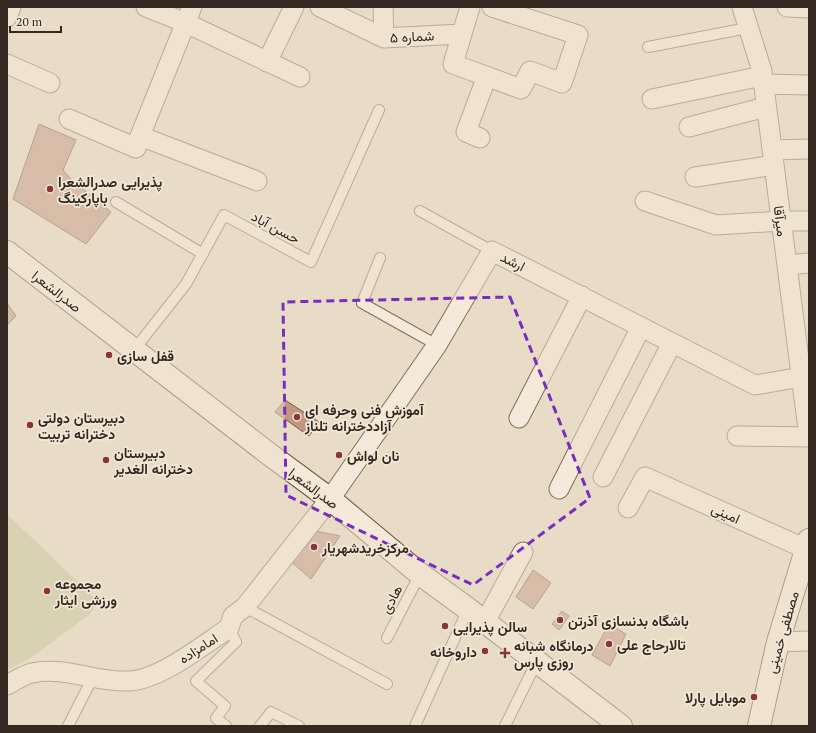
<svg xmlns="http://www.w3.org/2000/svg" width="816" height="733" font-family="'PT Serif',Vazirmatn,serif">
<style>
.green{fill:#c4c69c}
.building{fill:#c29781;stroke:#7e5847}
.lines{fill:none;stroke-linecap:round;stroke-linejoin:round}
.lane-casing{stroke:#826e5e;stroke-width:12}
.street-casing{stroke:#826e5e;stroke-width:21}
.secondary-casing{stroke:#645041;stroke-width:24}
.lane{stroke:#f5ead9;stroke-width:10}
.street{stroke:#f5ead9;stroke-width:19}
.secondary{stroke:#f5ead9;stroke-width:22}
.marked{fill:none;stroke:#7b2cbf;stroke-width:3;stroke-dasharray:8 5;stroke-linejoin:round}
.poi-dot{fill:#8a353d;stroke:#f1e7d5;stroke-width:1.5}
.labels{text-anchor:middle;dominant-baseline:central;stroke-width:3.5;stroke-linejoin:round;paint-order:stroke}
.street-label{font-size:14px;fill:#342820;stroke:#f1e7d5}
.poi-label{font-size:14px;font-weight:bold;fill:#342820;stroke:#f1e7d5;text-anchor:start}
</style>
<rect width="100%" height="100%" fill="#e9dcc7"/>
<path class="green" d="M7,514L99,602L89,615L31,658L7,670Z"/>
<path class="building" d="M39,124L76,140L63,170L71,179L111,212L86,244L13,199Z
M7,303L16,316L7,325Z
M285,400L319,422L309,436L275,412Z
M311,530L340,536L311,579L287,558Z
M533,570L551,583L533,609L516,597Z
M562,611L569,616L559,630L552,624Z
M609,624L626,634L610,666L592,655Z"/>
<g class="lines">
<defs>
<path id="lane" d="M648,47L748,28
M116,202L203,254
M420,211L492,251
M380,258L362,303L437,345
M134,350L186,284L224,215L311,262L379,110
M245,607L387,684
M387,638L420,574
M68,726L93,677
M226,726L216,718L225,706L196,681L236,642L229,628
M260,726L271,712L299,726
M415,726L468,609
M505,726L537,661"/>
<path id="street" d="M146,7L186,23L300,77
M192,7L140,136L257,181
M320,7L384,38L462,34
M383,7L384,38
M470,7L453,64L521,89L530,71L562,83L578,35L492,7
M742,7L762,71L809,437
M787,7L809,8
M7,17L11,7
M267,62L294,7
M7,64L50,83
M763,84L809,85
M652,99L762,76
M69,119L136,148L140,136
M689,127L766,107
M480,138L466,132L487,76
M772,150L809,149
M695,177L774,165
M645,201L716,225L781,221H809
M787,265L809,263
M519,418L582,296
M737,436L809,437
M603,477L672,343
M559,489L641,327
M628,508L645,477L806,549
M485,622L523,552
M778,642L809,641
M7,685C15,681 23,675 32,673C65,666 97,683 130,681C161,679 203,645 229,628L233,616L245,607L330,499L437,345L492,251L755,385L801,377"/>
<path id="secondary" d="M7,252L269,454L330,499L420,574L468,609L621,726
M759,726L778,642L809,540"/>
</defs>
<use href="#lane" class="lane-casing"/>
<use href="#street" class="street-casing"/>
<use href="#secondary" class="secondary-casing"/>
<use href="#lane" class="lane"/>
<use href="#street" class="street"/>
<use href="#secondary" class="secondary"/>
</g>
<path d="M0 0H816V733H0ZM510,297L590,498L473,585L286,495L283,302Z" fill="#e9dcc7" fill-opacity=".55" fill-rule="evenodd"/>
<path class="marked" d="M510,297L590,498L473,585L286,495L283,302Z"/>
<g class="poi-dot">
<circle cx="50" cy="189" r="4"/>
<circle cx="109" cy="355" r="4"/>
<circle cx="297" cy="417" r="4"/>
<circle cx="30" cy="425" r="4"/>
<circle cx="339" cy="455" r="4"/>
<circle cx="106" cy="460" r="4"/>
<circle cx="314" cy="547" r="4"/>
<circle cx="47" cy="591" r="4"/>
<circle cx="560" cy="620" r="4"/>
<circle cx="445" cy="626" r="4"/>
<circle cx="609" cy="644" r="4"/>
<circle cx="485" cy="651" r="4"/>
<path d="M503 647h4v4h4v4h-4v4h-4v-4h-4v-4h4z"/>
<circle cx="754" cy="697" r="4"/>
</g>
<g class="labels">
<g class="street-label">
<text transform="translate(412 36) rotate(-3)">شماره ۵</text>
<text transform="translate(781 221) rotate(83)">میرآقا</text>
<text transform="translate(276 227) rotate(28)">حسن آباد</text>
<text transform="translate(513 261) rotate(27)">ارشد</text>
<text transform="translate(57 291) rotate(38)">صدرالشعرا</text>
<text transform="translate(314 488) rotate(37)">صدرالشعرا</text>
<text transform="translate(726 513) rotate(24)">امینی</text>
<text transform="translate(391 599) rotate(-62)">هادی</text>
<text transform="translate(782 632) rotate(-74)">مصطفی خمینی</text>
<text transform="translate(198 648) rotate(-33)">امامزاده</text>
</g>
<g class="poi-label">
<text x="58" y="181">پذیرایی صدرالشعرا<tspan x="58" dy="16">باپارکینگ</tspan></text>
<text x="117" y="355">قفل سازی</text>
<text x="305" y="409">آموزش فنی وحرفه ای<tspan x="305" dy="16">آزاددخترانه تلناز</tspan></text>
<text x="38" y="417">دبیرستان دولتی<tspan x="38" dy="16">دخترانه تربیت</tspan></text>
<text x="114" y="452">دبیرستان<tspan x="114" dy="16">دخترانه الغدیر</tspan></text>
<text x="347" y="455">نان لواش</text>
<text x="322" y="547">مرکزخریدشهریار</text>
<text x="55" y="583">مجموعه<tspan x="55" dy="16">ورزشی ایثار</tspan></text>
<text x="568" y="620">باشگاه بدنسازی آذرتن</text>
<text x="453" y="626">سالن پذیرایی</text>
<text x="617" y="644">تالارحاج علی</text>
<text x="514" y="645">درمانگاه شبانه<tspan x="514" dy="16">روزی پارس</tspan></text>
<text x="477" y="651" text-anchor="end">داروخانه</text>
<text x="746" y="697" text-anchor="end">موبایل پارلا</text>
</g>
</g>
<rect width="816" height="733" fill="none" stroke="#342820" stroke-width="16"/>
<path d="M10 26v6h51v-6" fill="none" stroke="#342820" stroke-width="2"/>
<text x="16" y="26" font-size="12" fill="#342820" stroke="#f1e7d5" stroke-width="3" paint-order="stroke">20 m</text>
</svg>
